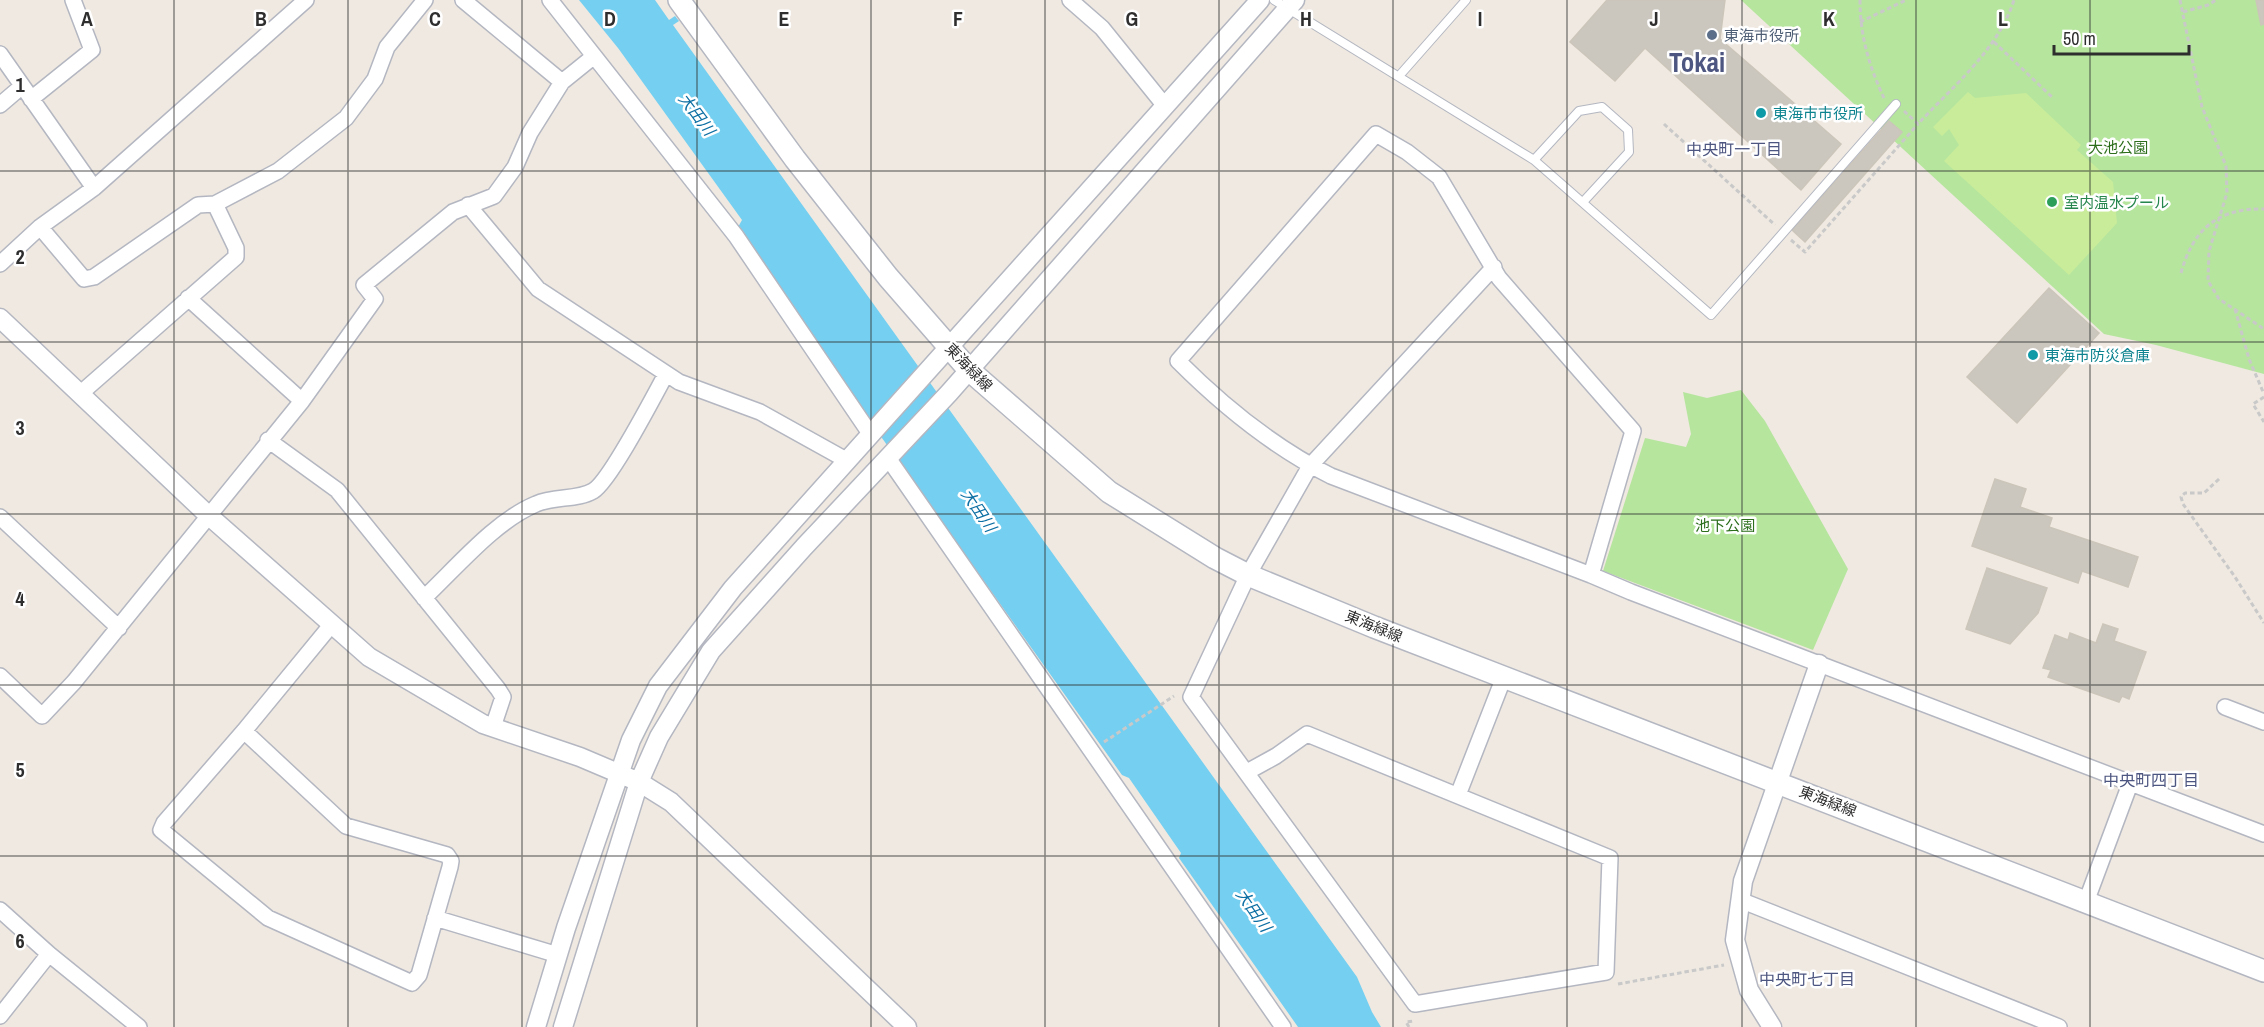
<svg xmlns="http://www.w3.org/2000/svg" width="2264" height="1027" font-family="'Archivo Narrow','Noto Sans JP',sans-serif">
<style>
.green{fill:#b6e59e}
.pitch{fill:#c9ec9a}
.water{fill:#75cff0}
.building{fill:#cbc7bf;stroke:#cbc5ba;stroke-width:1.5}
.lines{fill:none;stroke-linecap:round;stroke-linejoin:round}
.service-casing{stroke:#b4b7c1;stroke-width:10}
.minor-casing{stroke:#b4b7c1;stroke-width:18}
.tertiary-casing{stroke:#b4b7c1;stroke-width:21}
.secondary-casing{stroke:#b4b7c1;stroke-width:24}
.path{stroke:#c9c9c9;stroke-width:3;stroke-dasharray:4.5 3;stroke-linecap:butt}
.service{stroke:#fff;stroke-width:8}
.minor{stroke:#fff;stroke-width:15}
.tertiary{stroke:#fff;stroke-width:18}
.secondary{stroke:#fff;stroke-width:21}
.grid{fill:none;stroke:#2e2e2e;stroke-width:1.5;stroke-opacity:0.55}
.service-dot{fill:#5c6f8a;stroke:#fff;stroke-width:2}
.culture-dot{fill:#0f9aa8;stroke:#fff;stroke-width:2}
.leisure-dot{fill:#2e9e5b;stroke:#fff;stroke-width:2}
.labels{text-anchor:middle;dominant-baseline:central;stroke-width:5;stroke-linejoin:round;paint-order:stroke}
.service-label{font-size:15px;fill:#4e5e75;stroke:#fff;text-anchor:start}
.culture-label{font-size:15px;fill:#0d838f;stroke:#fff;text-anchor:start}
.park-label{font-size:15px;fill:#2c6e1b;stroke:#fff}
.leisure-label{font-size:15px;fill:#27864d;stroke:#fff;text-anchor:start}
.street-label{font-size:15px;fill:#2e2e2e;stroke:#fff}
.water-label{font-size:16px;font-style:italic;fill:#0d6fa3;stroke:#fff}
.neighbourhood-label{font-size:16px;fill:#4d5680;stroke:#fff}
.town-label{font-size:27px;font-weight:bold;fill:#4d5680;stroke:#fff}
.grid-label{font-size:20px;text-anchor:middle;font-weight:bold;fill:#2e2e2e;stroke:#fff;stroke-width:5;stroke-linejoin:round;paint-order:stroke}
</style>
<rect width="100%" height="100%" fill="#efe9e1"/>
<path class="green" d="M1741,0H2264V374L2156,345L2104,334Z
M1741,390L1765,421L1848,569L1813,650L1603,571L1645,438L1686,447L1691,434L1683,392L1707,398Z"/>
<path class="pitch" d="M1968,92L1975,98L2026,93L2081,145L2077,150L2113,182L2117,223L2069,275L1944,161L1959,145L1949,129L1942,136L1933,127Z"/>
<path class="water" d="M579,0H655L669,20L675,16L679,21L673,25L1357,977L1372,1012L1381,1027H1298L1179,858L1181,853L1129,778L1122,775L835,372L796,310L737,229L742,220L618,48Z"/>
<path class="building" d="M1607,0H1725L1720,39L1841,144L1801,190L1645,48L1615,81L1570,42Z
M2256,0H2264V24L2261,25Z
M1889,121L1902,132L1805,242L1792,230Z
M2049,288L2099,333L2017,423L1967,377Z
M1995,479L2026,489L2020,507L2052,518L2049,527L2138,557L2128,587L2082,571L2078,583L1972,546Z
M1987,568L2047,588L2038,613L2010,644L1966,629Z
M2103,624L2118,629L2114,641L2146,652L2129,699L2122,696L2119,702L2048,677L2051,670L2043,668L2055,635L2068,640L2070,633L2096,643Z"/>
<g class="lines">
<defs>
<path id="service" d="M1274,0L1534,160L1711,315L1896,104
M1399,76L1466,0
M1534,160L1579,111L1602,107L1628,130L1629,152L1583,202"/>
<path id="minor" d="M463,0L562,82
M550,0L736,236L871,435
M1070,0L1102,28L1165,106
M0,54L94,188
M31,99L92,50L73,0
M0,105L21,87
M468,205L538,289L679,382L760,412L848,461
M40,227L84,279L94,277L198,205L215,204L278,171L346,118L375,79L387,47L425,0
M0,264L40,227L94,188L306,0
M188,298L302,401
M81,393L236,257V248L215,204
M268,440L337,490L498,689L503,697L493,727
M888,458L1283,1027
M0,517L119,628
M1591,575L1633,431L1499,278L1439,177L1407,152L1376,134L1178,361C1223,406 1275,448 1331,476L1591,575L1631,592L2264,834
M424,598C457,567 495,521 536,504C554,496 578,500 593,491C610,481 654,396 666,374
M0,676L42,716L74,682L302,401L375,299L364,285L453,212L494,196L515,167L530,133L562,82L593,57
M2225,707L2264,722
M244,731L346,826L447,855L451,861L450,867L419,975L412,983L268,918L161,830L164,823L244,731L332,624
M1247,772L1276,756L1307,734L1610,858L1606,972L1415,1004L1191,697L1248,575L1310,466L1494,267
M1458,795L1504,677
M1740,900L2059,1027
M2086,902L2130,784
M0,910L49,954L139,1027
M435,918L558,955
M0,1016L49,954"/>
<path id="tertiary" d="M0,318L208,515L369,657L483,724L580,757L639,782L671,802L907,1027
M536,1027L566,928L631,740L658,686L733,588L1260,0
M563,1027L639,782L659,737L711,651L804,547L949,393L1295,0
M1772,1027L1749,990L1735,940L1743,881L1819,664"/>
<path id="secondary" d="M679,0L795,159L888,277L969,370L1109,492L1215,558L1248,575L1374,627L2264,971"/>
</defs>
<use href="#service" class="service-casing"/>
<use href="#minor" class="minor-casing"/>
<use href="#tertiary" class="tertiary-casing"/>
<use href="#secondary" class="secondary-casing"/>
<path class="path" d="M1860,0C1860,36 1869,66 1884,98
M2180,0L2202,107L2226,166L2227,193L2209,251L2208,281L2219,299L2264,329
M2183,12L2208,5L2216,0
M1860,22L1906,0
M1994,42L2053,98
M1904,111L1918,124C1953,86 1998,50 2014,0
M1664,124L1775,225
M1791,240L1805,252L1918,124
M2181,273C2193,229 2218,208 2264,209
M2235,309L2249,359L2264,394
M2264,397L2253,404L2264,422
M2219,479L2204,493H2185L2181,497L2183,504L2235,577L2264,623
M1104,742L1174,696
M1618,984L1724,965
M1409,1027L1406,1022L1414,1021"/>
<use href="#service" class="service"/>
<use href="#minor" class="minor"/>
<use href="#tertiary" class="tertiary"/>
<use href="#secondary" class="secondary"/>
</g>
<path class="grid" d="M174,0V1027M348,0V1027M522,0V1027M697,0V1027M871,0V1027M1045,0V1027M1219,0V1027M1393,0V1027M1567,0V1027M1742,0V1027M1916,0V1027M2090,0V1027M0,171H2264M0,342H2264M0,514H2264M0,685H2264M0,856H2264"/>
<circle class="service-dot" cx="1712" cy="35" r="6"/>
<g class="culture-dot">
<circle cx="1761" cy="113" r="6"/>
<circle cx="2033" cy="355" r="6"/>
</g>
<circle class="leisure-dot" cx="2052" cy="202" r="6"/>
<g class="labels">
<g class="service-label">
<text x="1724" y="35">東海市役所</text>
</g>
<g class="culture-label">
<text x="1773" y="113">東海市市役所</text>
<text x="2045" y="355">東海市防災倉庫</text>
</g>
<g class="park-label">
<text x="2118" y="147">大池公園</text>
<text x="1725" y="525">池下公園</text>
</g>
<g class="leisure-label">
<text x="2064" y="202">室内温水プール</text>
</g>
<g class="street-label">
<text transform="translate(969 367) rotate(46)">東海緑線</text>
<text transform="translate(1374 626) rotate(22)">東海緑線</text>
<text transform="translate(1828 801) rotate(21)">東海緑線</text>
</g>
<g class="water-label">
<text transform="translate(697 114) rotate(53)">大田川</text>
<text transform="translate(979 510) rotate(56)">大田川</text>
<text transform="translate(1254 910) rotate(55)">大田川</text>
</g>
<g class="neighbourhood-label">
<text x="1734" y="149">中央町一丁目</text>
<text x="2151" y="780">中央町四丁目</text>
<text x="1807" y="979">中央町七丁目</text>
</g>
<g class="town-label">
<text x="1697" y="62">Tokai</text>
</g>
</g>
<g class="grid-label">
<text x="87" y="26">A</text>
<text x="261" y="26">B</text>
<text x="435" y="26">C</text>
<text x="610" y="26">D</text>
<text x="784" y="26">E</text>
<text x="958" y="26">F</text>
<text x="1132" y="26">G</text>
<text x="1306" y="26">H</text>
<text x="1480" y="26">I</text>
<text x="1654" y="26">J</text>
<text x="1829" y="26">K</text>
<text x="2003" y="26">L</text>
<text x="20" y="92">1</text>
<text x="20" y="264">2</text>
<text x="20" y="435">3</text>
<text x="20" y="606">4</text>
<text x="20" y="777">5</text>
<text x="20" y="948">6</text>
</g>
<path d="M2054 45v9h135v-9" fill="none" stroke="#2e2e2e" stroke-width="3"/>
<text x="2063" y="45" font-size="18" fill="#2e2e2e" stroke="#ffffff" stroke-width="4.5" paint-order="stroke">50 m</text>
</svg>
